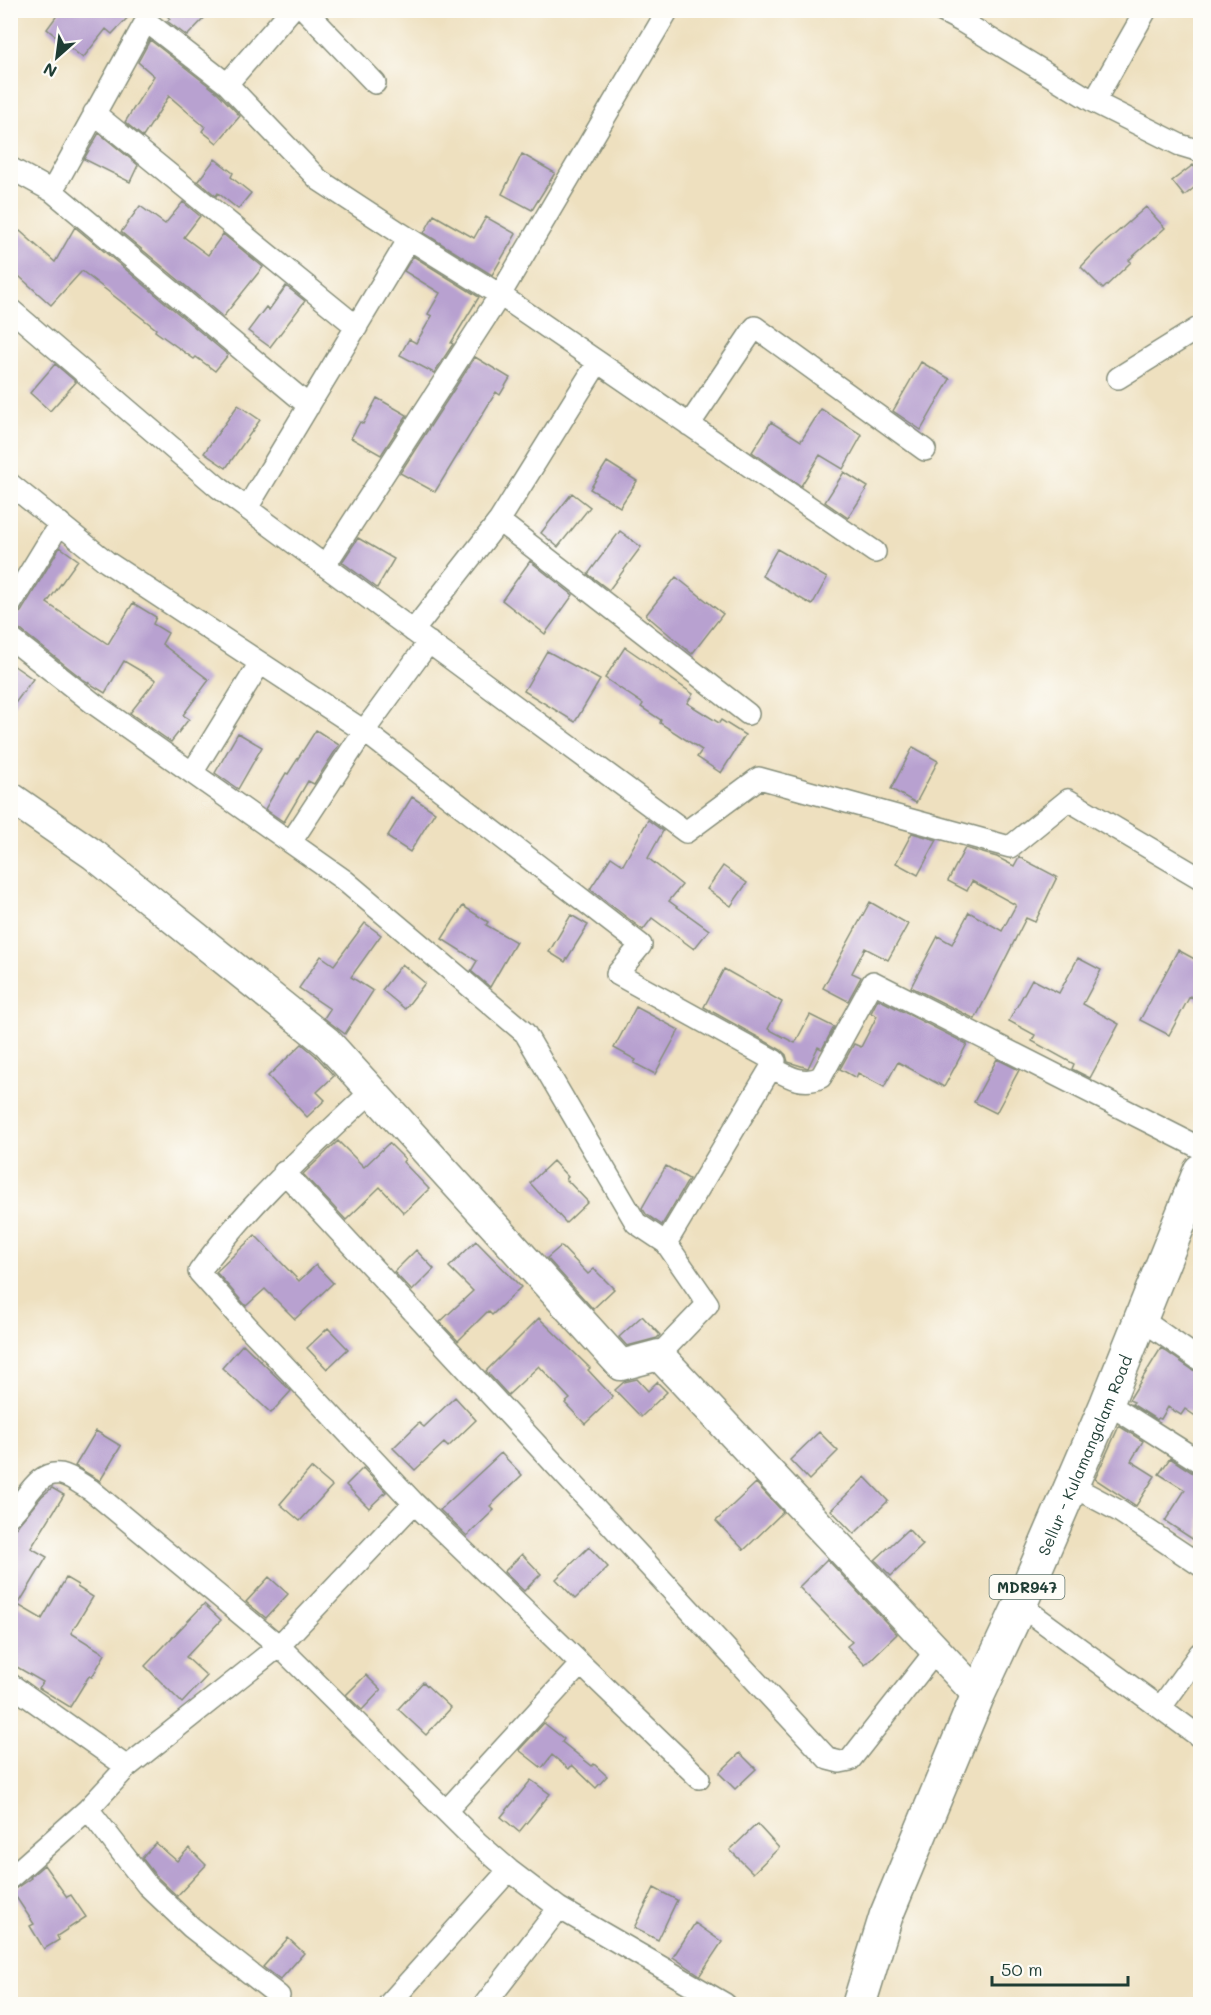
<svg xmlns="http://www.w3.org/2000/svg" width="1211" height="2015" font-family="Mali,sans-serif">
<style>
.building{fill:#b8a1d0}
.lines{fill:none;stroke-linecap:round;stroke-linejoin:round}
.street-casing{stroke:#868e7a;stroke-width:24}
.secondary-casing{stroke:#868e7a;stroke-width:33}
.primary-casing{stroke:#868e7a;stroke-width:36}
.street{stroke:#fff;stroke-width:21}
.secondary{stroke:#fff;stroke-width:30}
.primary{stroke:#fff;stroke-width:33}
.labels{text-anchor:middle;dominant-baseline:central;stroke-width:4.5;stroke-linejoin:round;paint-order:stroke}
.shield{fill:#fdfcf7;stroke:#62766e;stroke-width:1.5}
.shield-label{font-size:15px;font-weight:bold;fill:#1f3d34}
.street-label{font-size:16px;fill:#1f3d34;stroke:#fdfcf7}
</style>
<rect width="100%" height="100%" fill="#fdfcf7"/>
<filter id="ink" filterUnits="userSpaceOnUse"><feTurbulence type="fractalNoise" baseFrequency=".0167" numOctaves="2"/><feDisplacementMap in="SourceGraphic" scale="12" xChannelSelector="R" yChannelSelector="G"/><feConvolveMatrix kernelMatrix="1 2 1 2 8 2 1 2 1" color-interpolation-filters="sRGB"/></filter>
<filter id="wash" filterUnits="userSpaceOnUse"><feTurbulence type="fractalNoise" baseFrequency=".008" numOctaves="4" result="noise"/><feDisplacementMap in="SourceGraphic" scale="24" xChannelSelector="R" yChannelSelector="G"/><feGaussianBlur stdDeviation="1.35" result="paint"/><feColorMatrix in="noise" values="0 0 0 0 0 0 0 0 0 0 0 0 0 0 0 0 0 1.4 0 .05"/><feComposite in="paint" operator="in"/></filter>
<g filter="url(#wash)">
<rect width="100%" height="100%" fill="#eee0bf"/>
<g id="blocks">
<path class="building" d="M61,10H135L112,34L106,29L83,58L47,29Z
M162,10H212L187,36L167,21L170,19Z
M150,40L218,93L240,116L217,143L202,131L205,127L169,96L143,137L125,122L154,76L138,62Z
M99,133L138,165L130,182L84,159Z
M522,154L555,173L532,210L502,194Z
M215,159L233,173L231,177L251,193L238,209L218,193L216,196L198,181Z
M1193,165L1200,174V183L1184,196L1172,181Z
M183,202L200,216L184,237L208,255L223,234L263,267L223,317L121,232L140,206L165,224Z
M1146,207L1165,228L1129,260L1131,262L1103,289L1081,267L1098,249Z
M434,215L474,238L486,217L516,234L492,275L424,233Z
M75,227L228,355L215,371L196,357L194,359L155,331L156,329L82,271L51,305L10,268V241L20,231L55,262Z
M413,256L479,297L451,343L453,344L434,373L400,355L409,339L416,343L432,316L428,314L440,293L404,271Z
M286,286L305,301L270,347L248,331L266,307L269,310Z
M475,357L510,378L500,395L496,392L435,492L400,473Z
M921,362L950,379L921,430L893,411Z
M55,364L76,382L50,411L30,393Z
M377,398L407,415L381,455L351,438L360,422L363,424Z
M238,405L260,420L226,468L204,453Z
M821,409L862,435L843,469L820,455L801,486L752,452L771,422L801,441Z
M607,462L637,481L620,507L590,489Z
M844,472L868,487L848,518L825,502Z
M572,493L590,507L558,547L541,533Z
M620,531L641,547L609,590L588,574Z
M358,538L394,559L377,588L342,562Z
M60,547L78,560L47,603L108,644L133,603L156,617L153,624L168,633L162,644L209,680L183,715L189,719L171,742L130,713L156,680L124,661L105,693L84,680L18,628L10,625V618L21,612Z
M777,549L827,578L812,605L762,576Z
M530,561L573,595L545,634L502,600Z
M676,577L723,614L692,654L646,615Z
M625,647L693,694L687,703L719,723L721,720L745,735L721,773L697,757L702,750L660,723L661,720L641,707L643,704L605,678Z
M547,651L600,680L575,722L524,691Z
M10,663L33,679L10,710Z
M316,730L339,745L314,784L308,781L284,822L265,809L286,773L288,774Z
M238,733L262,747L238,789L215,773Z
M913,747L938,761L916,803L891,789Z
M412,797L435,812L410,852L387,837Z
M648,820L663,831L648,858L682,885L669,901L709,930L694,949L652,918L643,930L590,889L611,857L623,865Z
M912,833L937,840L918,875L896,863Z
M965,848L997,857L1014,866L1019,857L1057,877L1035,922L1026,918L975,1019L911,987L938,936L952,944L969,912L1002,931L1016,905L972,881L967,891L948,881Z
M723,866L747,883L731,906L707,889Z
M870,902L908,924L888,960L865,948L852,973L861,977L848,1001L823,988Z
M463,906L488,922L486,925L516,942L490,987L471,971L477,961L442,939Z
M571,915L588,925L565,962L549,952Z
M365,923L381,935L351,977L373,991L345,1034L324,1018L330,1009L299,988L321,956L334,965Z
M1178,950L1200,962V1002L1190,996L1169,1035L1140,1020Z
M1078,958L1101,970L1083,1004L1119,1024L1090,1078L1072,1069L1074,1064L1032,1041L1035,1035L1009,1021L1032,979L1059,993Z
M402,964L425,983L405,1009L382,990Z
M724,969L782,1002L768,1029L795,1043L810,1015L834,1027L822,1049L818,1047L808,1068L788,1062L786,1055L781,1050L704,1007Z
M878,999L967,1044L944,1087L898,1062L884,1087L858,1073L856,1078L840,1069L854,1044L861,1047L877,1016L871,1013Z
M636,1007L679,1030L655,1074L634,1063L636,1060L614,1048Z
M302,1044L315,1055L334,1076L317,1092L325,1100L307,1117L268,1076Z
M997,1059L1019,1070L996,1113L974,1102Z
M338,1141L364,1167L389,1143L405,1159L403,1162L429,1189L404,1213L380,1187L346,1220L303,1174Z
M553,1161L568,1177L566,1179L588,1202L566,1223L530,1183Z
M666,1166L689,1179L662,1225L646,1214L642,1208Z
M255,1235L299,1281L316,1265L333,1283L295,1319L265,1289L246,1306L216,1272Z
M476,1241L521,1287L492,1315L488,1311L458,1341L440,1322L473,1291L449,1267Z
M561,1246L588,1274L594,1269L614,1289L593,1309L547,1258Z
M416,1250L434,1269L412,1291L394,1272Z
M642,1316L660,1335L657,1338L627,1346L619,1337Z
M539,1318L590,1368L588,1370L613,1397L585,1424L565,1403L570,1399L539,1366L508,1395L486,1371Z
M328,1328L348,1349L327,1369L307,1348Z
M243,1344L291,1391L271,1413L222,1368Z
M1161,1348L1193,1370L1200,1372V1419L1185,1409L1181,1415L1168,1407L1161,1419L1158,1418L1157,1420L1132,1404L1134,1402L1129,1400Z
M637,1379L648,1391L657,1382L667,1392L641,1417L615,1390L624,1382Z
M455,1397L476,1420L448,1447L444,1443L415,1470L393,1448L419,1423L424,1427Z
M1119,1426L1143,1441L1131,1461L1155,1476L1136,1506L1095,1479Z
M96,1431L121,1446L100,1481L75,1466Z
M819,1432L838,1451L809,1480L790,1460Z
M501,1453L522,1475L490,1506L494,1510L467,1536L440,1510Z
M1170,1458L1193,1473L1200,1475V1544L1165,1521L1185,1490L1159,1474Z
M311,1468L332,1486L300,1521L280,1504Z
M363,1468L386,1492L369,1508L346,1485Z
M865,1477L888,1501L854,1534L831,1510Z
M756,1483L783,1512L744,1550L716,1521Z
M52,1488L64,1495L31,1548L47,1557L18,1605L42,1619L66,1578L78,1585L77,1587L93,1597L71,1633L105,1654L92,1677L89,1676L70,1707L39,1688L43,1682L10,1663V1537L18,1525L42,1496Z
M908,1529L923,1545L891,1576L875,1560Z
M589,1547L608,1567L575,1599L556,1579Z
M522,1554L541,1574L524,1591L504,1572Z
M827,1559L897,1634L865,1665L847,1646L852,1642L799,1587Z
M269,1577L288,1594L266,1618L246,1602Z
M204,1604L221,1620L186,1657L207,1676L182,1703L145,1666Z
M366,1675L381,1690L362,1710L346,1695Z
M423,1682L451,1708L426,1735L398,1709Z
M544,1723L564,1739L562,1742L592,1766L594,1764L607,1776L596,1788L572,1765L569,1769L552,1755L542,1768L519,1750Z
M740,1753L756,1769L735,1789L719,1773Z
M531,1780L550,1794L519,1832L501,1817Z
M757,1824L779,1848L753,1873L730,1850Z
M156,1843L177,1861L189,1848L206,1865L177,1896L156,1876L142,1858Z
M44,1865L67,1897L71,1895L86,1917L57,1936L59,1940L44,1949L30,1926L34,1924L12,1891L31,1878L30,1877Z
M654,1888L677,1900L658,1940L634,1928Z
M695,1923L722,1942L700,1975L673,1957Z
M288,1938L304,1953L280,1980L263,1967Z"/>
</g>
</g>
<g filter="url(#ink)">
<use href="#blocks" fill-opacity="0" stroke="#868e7a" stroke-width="1.5"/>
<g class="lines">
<defs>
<path id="street" d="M305,10L375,83
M940,10L961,21L1094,102L1180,145L1200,151
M227,84L319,180L400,233L500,295L668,10
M1094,102L1146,10
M94,113L357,327
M10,168L52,191L309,406
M52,191L146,21L227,84L291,10
M10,309L218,487L686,832L759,778L1010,847L1068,800L1200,878
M598,362L875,552
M1118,378L1200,327
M689,425L755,327L925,450
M10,484L107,562L364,731L641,945L617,974L775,1061L666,1243L708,1304L659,1355
M247,508L409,239
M325,565L500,295L598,362L499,521L748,714
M10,605L60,523
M413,631L499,521
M10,638L93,703L344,880L525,1033L636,1223L666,1243
M192,773L260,663
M291,842L364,731L429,642
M771,1067C787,1076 803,1086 821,1077L873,982L1200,1148
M372,1091C311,1148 248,1204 199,1272L247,1326L414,1503L699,1778
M284,1172L828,1759L840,1762L850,1760L935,1652
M1141,1319L1200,1360
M1107,1403L1200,1462
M1070,1485L1119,1511L1200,1565
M10,1515C26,1502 36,1470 61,1474C71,1476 82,1485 91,1490L279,1646L414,1503
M1020,1605L1200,1737
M10,1684L127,1767
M1161,1707L1200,1653
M88,1809L147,1885L191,1927L279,1996
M446,1811L581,1664
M10,1878L88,1809L127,1767L279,1646L478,1843L509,1870L559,1908L725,2004
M389,2004L509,1870
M485,2004L559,1908"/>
<path id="secondary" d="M10,797L94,855L327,1042L621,1365L659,1355L978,1695"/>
<g id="primary">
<path id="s1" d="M859,2004L886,1916L978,1695L1020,1605L1107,1403L1200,1171"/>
</g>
</defs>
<use href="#street" class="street-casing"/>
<use href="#secondary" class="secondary-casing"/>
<use href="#primary" class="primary-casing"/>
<use href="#street" class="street"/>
<use href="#secondary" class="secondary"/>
<use href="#primary" class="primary"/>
</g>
</g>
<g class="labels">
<rect class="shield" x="989.5" y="1575" width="75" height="24" rx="4.5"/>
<g class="shield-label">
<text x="1027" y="1587">MDR947</text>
</g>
<g class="street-label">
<text stroke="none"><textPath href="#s1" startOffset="594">Sellur - Kulamangalam Road</textPath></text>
</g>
</g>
<rect width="1211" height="2015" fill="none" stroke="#fdfcf7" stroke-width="36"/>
<g transform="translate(57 57) rotate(208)" stroke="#fdfcf7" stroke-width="4.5" paint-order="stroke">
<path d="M0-4.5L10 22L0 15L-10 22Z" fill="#1f3d34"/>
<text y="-9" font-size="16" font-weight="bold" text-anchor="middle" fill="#1f3d34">N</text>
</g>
<path d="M992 1976v9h136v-9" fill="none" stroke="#1f3d34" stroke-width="3"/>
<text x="1001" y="1976" font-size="18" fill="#1f3d34" stroke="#fdfcf7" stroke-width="4.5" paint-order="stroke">50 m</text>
</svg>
